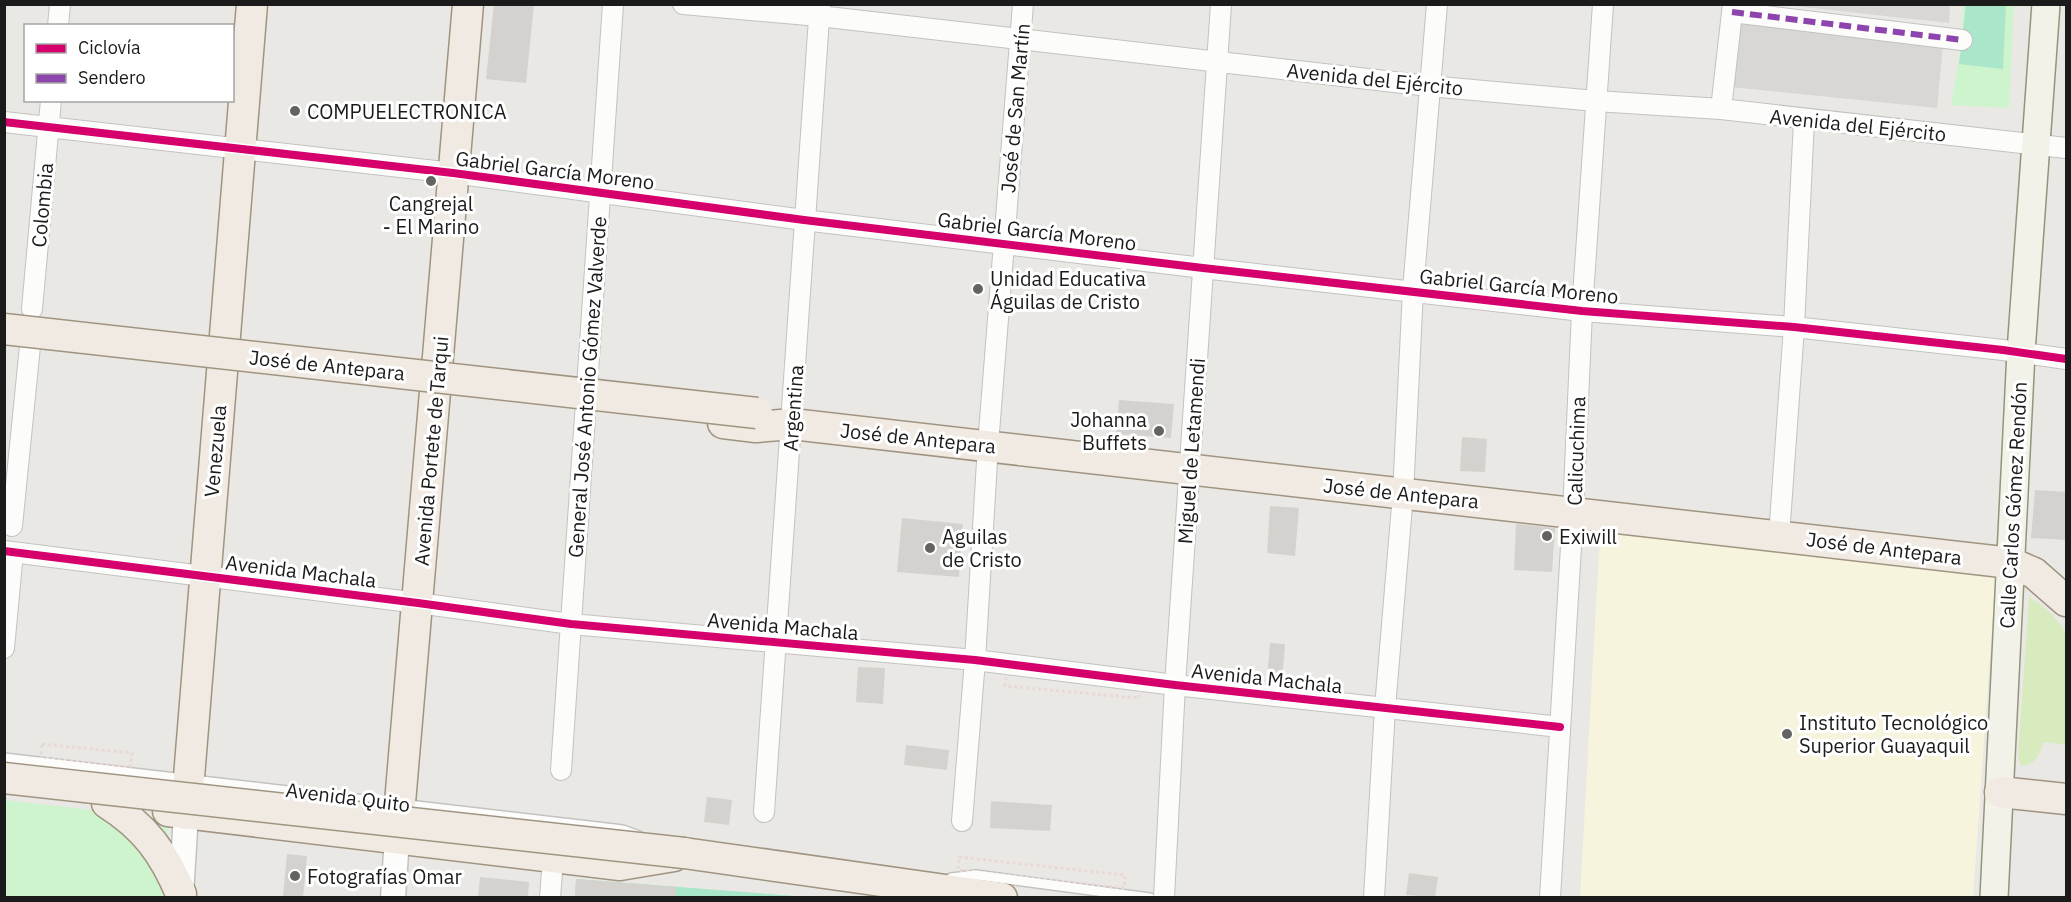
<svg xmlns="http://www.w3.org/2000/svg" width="2071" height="902" font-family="'IBM Plex Sans',sans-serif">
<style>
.residential{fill:#d9d7d5}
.education{fill:#f6f4dd}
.grass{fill:#d8ebbf}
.park{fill:#cef4cd}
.pitch{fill:#aae6ca}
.building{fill:#d5d1ce}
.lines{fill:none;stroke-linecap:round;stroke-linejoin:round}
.service-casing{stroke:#c2c2c0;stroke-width:12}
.minor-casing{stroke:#c2c2c0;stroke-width:22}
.tertiary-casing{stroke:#c2c2c0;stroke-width:27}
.secondary-casing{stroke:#93947c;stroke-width:30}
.primary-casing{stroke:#a09481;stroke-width:33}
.path{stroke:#ead8d6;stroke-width:3;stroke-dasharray:3 3;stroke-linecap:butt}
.service{stroke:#fcfcfb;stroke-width:9}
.minor{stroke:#fcfcfb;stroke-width:20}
.tertiary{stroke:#fcfcfb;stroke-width:24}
.secondary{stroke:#f2f2e8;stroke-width:27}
.primary{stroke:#f0eae2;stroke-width:30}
.primary-bridge-casing{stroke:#a09481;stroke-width:33;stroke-linecap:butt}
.primary-bridge{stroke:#f0eae2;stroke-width:30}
.quiet{stroke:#8e44ad;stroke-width:6;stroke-dasharray:12 6;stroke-linecap:butt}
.cycleway-casing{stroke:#fff;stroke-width:11}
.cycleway{stroke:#d6006c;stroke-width:8}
.poi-dot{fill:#636361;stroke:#fff;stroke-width:2}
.labels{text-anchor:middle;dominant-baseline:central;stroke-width:6;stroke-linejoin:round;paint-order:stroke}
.street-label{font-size:20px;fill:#1b1b1b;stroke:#fff}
.poi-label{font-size:20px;fill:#1b1b1b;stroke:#fff;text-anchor:start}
</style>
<rect width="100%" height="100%" fill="#eae8e4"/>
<path class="residential" d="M1785,5L1950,4V5L1949,23Z
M1737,22L1943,46L1937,108L1731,87Z"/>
<path class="education" d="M1600,533L1996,571L1973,897L1580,898Z"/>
<path class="grass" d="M2029,597C2045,606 2057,618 2066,633V745L2044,742C2039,755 2036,765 2021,766L2018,757Z"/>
<path class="park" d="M1963,5H2014L2009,108L1951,105L1962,40Z
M5,800L169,819L162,897L5,898Z"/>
<path class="pitch" d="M1966,5H2006L2003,69L1959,64Z
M576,879L808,897L575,898Z"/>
<path class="building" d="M494,4H534L526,83L486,79Z
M1119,400L1174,404L1171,438L1116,434Z
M1462,437L1487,439L1485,472L1460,471Z
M2035,490L2067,492V540L2031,538Z
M1270,506L1299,508L1295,556L1267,553Z
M902,518L963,524L959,577L897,572Z
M1516,524L1555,528L1552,572L1514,570Z
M1270,643L1285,644L1282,681L1267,680Z
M858,667L885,668L883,704L856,702Z
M906,745L949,750L947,770L904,765Z
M707,797L732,800L729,825L704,822Z
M991,801L1052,805L1050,831L990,828Z
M287,854L307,856L303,897L283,896Z
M1409,873L1438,877L1435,897L1406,895Z
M480,877L529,882L528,897H478Z
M576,879L676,887V897H575Z"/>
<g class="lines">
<defs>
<path id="service" d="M4,758L623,830L639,836
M951,878L976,875L1150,898"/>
<path id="minor" d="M683,4L819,16L1429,86L1596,101L1721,109L2066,148
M1732,12L1962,40
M58,26L60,4
M1721,109L1733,4
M4,122L453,173L804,220L1203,268L1582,311L1794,327L2003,350L2066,359
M32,309L51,100
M12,526L30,346
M1779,536L1794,327L1804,120
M4,551L418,603L571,624L975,660L1175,685L1560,727
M4,648L13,552
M561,770L613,4
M764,812L820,4
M962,821L975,660L988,445L1023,4
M550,898L553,858
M1164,898L1175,685L1221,4
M1374,898L1385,708L1403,494L1413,290L1437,4
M1550,898L1573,513L1582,311L1603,4"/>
<path id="tertiary" d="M181,895L186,814
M393,898L397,838"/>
<path id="secondary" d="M1994,898L2021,352L2046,4"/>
<path id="primary" d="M723,423L756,427L792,424L2011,563L2034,573L2066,601
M2000,792L2066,799
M107,803C145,827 164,853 181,894
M168,811L620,865L674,856
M186,814L252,4
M397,838L468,4
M684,853L1002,898"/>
</defs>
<use href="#service" class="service-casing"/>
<use href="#minor" class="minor-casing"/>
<use href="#tertiary" class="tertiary-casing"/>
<use href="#secondary" class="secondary-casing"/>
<use href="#primary" class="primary-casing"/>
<path class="path" d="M1007,673L1141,685L1139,698L1005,686Z
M42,744L132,753L130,767L41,758Z
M959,857L1125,875L1124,888L958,870Z"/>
<use href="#service" class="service"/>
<use href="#minor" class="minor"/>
<use href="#tertiary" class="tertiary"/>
<use href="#secondary" class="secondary"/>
<use href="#primary" class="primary"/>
<defs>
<path id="primary-bridge" d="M4,329L757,413
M4,778L684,853"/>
</defs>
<use href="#primary-bridge" class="primary-bridge-casing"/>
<use href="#primary-bridge" class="primary-bridge"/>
<path class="quiet" d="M1732,12L1962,40"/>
<defs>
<path id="cycleway" d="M4,122L453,173L804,220L1203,268L1582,311L1794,327L2003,350L2066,359
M4,551L418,603L571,624L975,660L1175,685L1560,727"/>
</defs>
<use href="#cycleway" class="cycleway-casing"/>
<use href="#cycleway" class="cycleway"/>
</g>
<g class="poi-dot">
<circle cx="295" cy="111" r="6"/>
<circle cx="431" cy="181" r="6"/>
<circle cx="978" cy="289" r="6"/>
<circle cx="1159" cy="431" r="6"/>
<circle cx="1547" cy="536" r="6"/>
<circle cx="930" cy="548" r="6"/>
<circle cx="1787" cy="734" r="6"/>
<circle cx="295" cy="876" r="6"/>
</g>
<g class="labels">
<g class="street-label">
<text transform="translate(1375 79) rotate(6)">Avenida del Ejército</text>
<text transform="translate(1015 108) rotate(-85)">José de San Martín</text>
<text transform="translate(1858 125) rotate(6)">Avenida del Ejército</text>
<text transform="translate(555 170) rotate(7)">Gabriel García Moreno</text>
<text transform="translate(42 205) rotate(-85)">Colombia</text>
<text transform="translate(1037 231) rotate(7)">Gabriel García Moreno</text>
<text transform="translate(1519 286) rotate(6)">Gabriel García Moreno</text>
<text transform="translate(327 365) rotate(6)">José de Antepara</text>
<text transform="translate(587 387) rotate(-86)">General José Antonio Gómez Valverde</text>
<text transform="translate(793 408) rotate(-86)">Argentina</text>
<text transform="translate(918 438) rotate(6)">José de Antepara</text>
<text transform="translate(215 451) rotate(-85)">Venezuela</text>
<text transform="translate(431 451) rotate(-85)">Avenida Portete de Tarqui</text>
<text transform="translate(1191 451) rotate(-86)">Miguel de Letamendi</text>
<text transform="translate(1576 451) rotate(-88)">Calicuchima</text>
<text transform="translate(1401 493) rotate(6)">José de Antepara</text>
<text transform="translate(2013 505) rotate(-87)">Calle Carlos Gómez Rendón</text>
<text transform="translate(1884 548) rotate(7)">José de Antepara</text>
<text transform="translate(301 571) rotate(7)">Avenida Machala</text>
<text transform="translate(783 626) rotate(5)">Avenida Machala</text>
<text transform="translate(1267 678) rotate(6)">Avenida Machala</text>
<text transform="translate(348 797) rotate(7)">Avenida Quito</text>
</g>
<g class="poi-label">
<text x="307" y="111">COMPUELECTRONICA</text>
<text x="431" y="203" text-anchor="middle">Cangrejal<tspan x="431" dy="23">- El Marino</tspan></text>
<text x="990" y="278">Unidad Educativa<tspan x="990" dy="23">Águilas de Cristo</tspan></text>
<text x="1147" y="419" text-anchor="end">Johanna<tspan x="1147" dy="23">Buffets</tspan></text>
<text x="942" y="536">Aguilas<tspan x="942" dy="23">de Cristo</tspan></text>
<text x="1559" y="536">Exiwill</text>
<text x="1799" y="722">Instituto Tecnológico<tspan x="1799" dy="23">Superior Guayaquil</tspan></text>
<text x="307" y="876">Fotografías Omar</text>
</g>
</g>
<rect width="2071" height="902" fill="none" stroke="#1b1b1b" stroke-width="12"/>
<rect x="24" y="24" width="210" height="78" fill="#ffffff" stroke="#a4a4a4" stroke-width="1.5"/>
<rect x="36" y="44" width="30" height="9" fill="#d6006c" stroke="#a4a4a4" stroke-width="1.5"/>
<text x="78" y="54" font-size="18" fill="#1b1b1b">Ciclovía</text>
<rect x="36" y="74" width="30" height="9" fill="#8e44ad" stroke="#a4a4a4" stroke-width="1.5"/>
<text x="78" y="84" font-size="18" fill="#1b1b1b">Sendero</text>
</svg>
